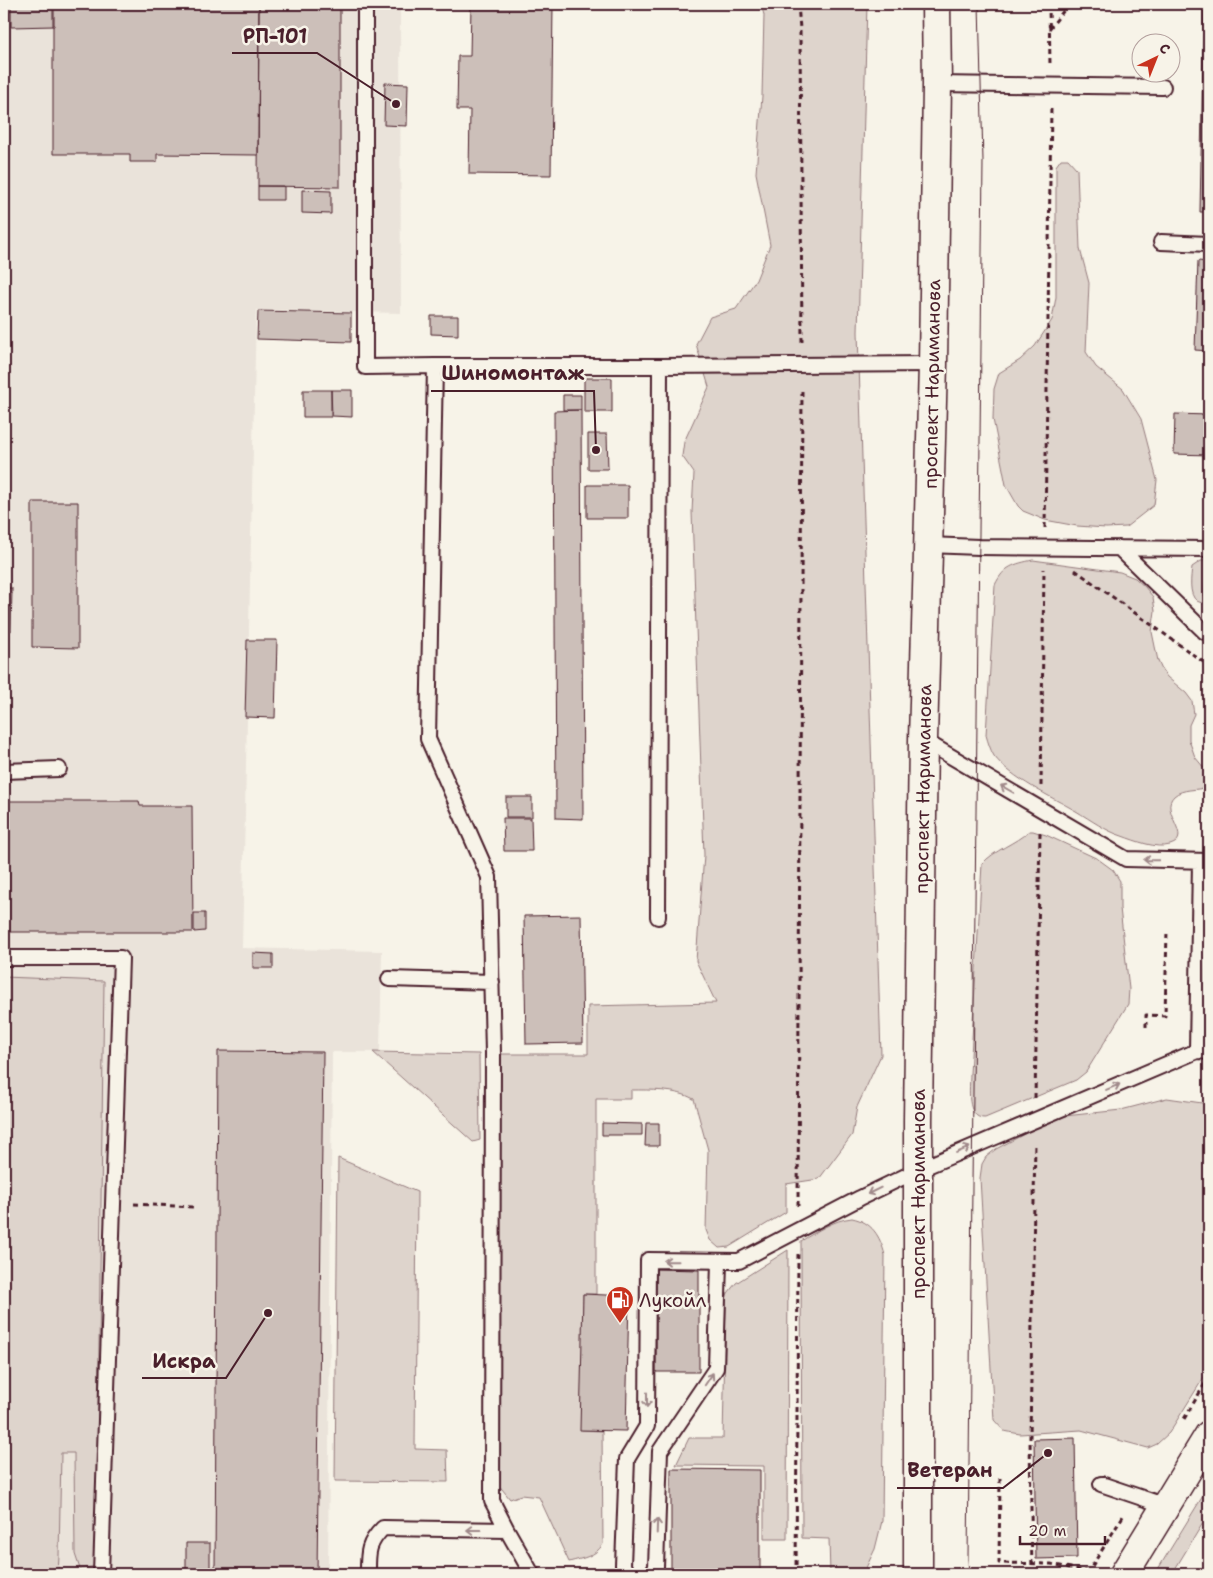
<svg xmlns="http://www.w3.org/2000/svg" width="1213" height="1578" font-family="'Shantell Sans',sans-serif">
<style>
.built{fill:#eae3da}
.green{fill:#ded4cc;stroke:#947a7c}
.building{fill:#ccbfb9;stroke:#4a1f2b}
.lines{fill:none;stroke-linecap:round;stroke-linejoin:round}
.lane-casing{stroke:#4a1f2b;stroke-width:18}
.street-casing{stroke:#4a1f2b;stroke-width:31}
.primary-casing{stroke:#4a1f2b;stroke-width:31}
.path{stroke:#4a1f2b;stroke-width:3;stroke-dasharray:5 4;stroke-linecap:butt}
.lane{stroke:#f7f3e8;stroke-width:14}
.street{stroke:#f7f3e8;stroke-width:28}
.primary{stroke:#f7f3e8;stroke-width:28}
.tram{stroke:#4a1f2b;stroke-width:1}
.oneway{stroke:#a0898a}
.labels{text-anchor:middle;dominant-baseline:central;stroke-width:5;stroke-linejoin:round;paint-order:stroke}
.street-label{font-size:19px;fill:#4a1f2b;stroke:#f7f3e8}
.poi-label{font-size:19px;fill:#4a1f2b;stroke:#f7f3e8;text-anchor:start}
.leader{fill:none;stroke:#4a1f2b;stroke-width:2}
.callout-dot{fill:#4a1f2b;stroke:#f7f3e8;stroke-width:2}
.callout-label{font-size:20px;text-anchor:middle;font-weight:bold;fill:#4a1f2b;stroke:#f7f3e8;stroke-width:5;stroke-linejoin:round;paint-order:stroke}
</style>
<rect width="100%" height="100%" fill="#f7f3e8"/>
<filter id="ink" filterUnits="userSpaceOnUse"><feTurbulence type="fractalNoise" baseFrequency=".02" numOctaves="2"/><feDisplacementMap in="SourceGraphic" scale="10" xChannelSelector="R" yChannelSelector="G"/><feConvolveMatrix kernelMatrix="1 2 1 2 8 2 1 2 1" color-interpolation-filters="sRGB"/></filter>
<g filter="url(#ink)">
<path class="built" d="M4,4H400L401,313L256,310L242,948L382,951L380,1052H332L328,1574H4Z"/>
<path class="green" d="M761,4H867L858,332L881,1055L857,1107L852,1135L819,1179L786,1184V1212L729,1247L719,1248L710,1240L706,1230L708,1150L694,1099C676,1089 650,1090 631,1090V1099H596V1294H583L582,1430L602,1431L603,1544C595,1557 583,1558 569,1562L539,1497L521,1495L510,1499L498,1484V1054H588V1006L716,1003L696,961L704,855L692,512L694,473L682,456L684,442L709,387L696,344L710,317L736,309L756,280L770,245L756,173L762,96L764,15Z
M1061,159H1068L1077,169L1080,249L1089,283L1086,352L1096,367L1123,389L1141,419L1157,480L1154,505L1126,527L1106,528L1077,526L1045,520L1023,511L1018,506L1006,485L993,419L994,389L999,373L1020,360L1035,346L1052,320L1056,297V166Z
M1033,560L1120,572L1135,578L1145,587L1153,597L1155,611L1152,632L1158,661L1162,670L1167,677L1186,693L1192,701L1194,714L1189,725V740L1195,757L1209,774V785L1207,787C1196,791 1183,788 1174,796C1158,811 1195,838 1170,845C1156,849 1136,841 1122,836C1106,831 1091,820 1076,811C1050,796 1012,779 994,756C990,749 988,742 986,735L995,585C1004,566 1014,564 1033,560Z
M1201,561H1209V604C1205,603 1200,603 1197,601C1188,595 1191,576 1192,567Z
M1029,831H1033L1046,835L1098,859L1113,870L1120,881V908L1129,989L1128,1004L1086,1072L1076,1080L985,1118C965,1119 970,1087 970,1074L982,864C994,850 1015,844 1029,831Z
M4,977L104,981L96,1566L80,1569L75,1554L74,1453H61L59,1556L58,1574H4Z
M373,1052L479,1054L480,1140L473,1142Z
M1167,1098L1209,1104V1369L1169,1433L1157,1444L1148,1448L1081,1430L1020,1434L1004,1431L994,1420L980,1178L982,1164L986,1157L996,1149L1045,1123L1065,1116L1121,1110Z
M338,1158L417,1192L415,1449L447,1450L448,1482L335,1481Z
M852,1218C872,1222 880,1236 885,1255L882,1521L875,1549L863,1574H830L829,1539L802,1538L801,1241C818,1231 833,1220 852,1218Z
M788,1250L787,1539H764V1466L676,1465L689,1438H723L726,1299L728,1293L736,1283Z
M1209,1486V1513L1172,1574H1155Z"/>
<path class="building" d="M11,4H54V26L11,27Z
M53,4H259L258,155L157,154V162H130V154H53Z
M259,4H340V187L258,186Z
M471,4H553L551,175L469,174L470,110H457L458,56H470Z
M1204,4H1209V212H1200Z
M385,83L408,84L407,126L384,125Z
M258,186H284V200H258Z
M302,190L331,191V214L302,213Z
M1198,261L1209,262V351L1195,350Z
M258,311L351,313V342L257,339Z
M431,316H458V335L431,334Z
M584,378H612V412H584Z
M303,390H331V417H303Z
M331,390H352V417L332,416Z
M563,395H581V410H563Z
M581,410L583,819L556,818L554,411Z
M1175,414L1209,415V455L1174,454Z
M588,434H607L608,469H588Z
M587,485H628V518H587Z
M32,502H78V648L32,647Z
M1206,573L1209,574V601L1204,600Z
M4,588H12L11,631L4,630Z
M4,630H8L7,684H4Z
M247,640H277L275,718L245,717Z
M506,797H532V817H506Z
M4,801H139L140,806H192L193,932H4Z
M503,818H531L532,851H504Z
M194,913H205V931L194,932Z
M581,915L583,1043L526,1044L524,916Z
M253,953L273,954V968H253Z
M218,1051L323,1052L317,1574H215Z
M602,1123L642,1124V1135H602Z
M646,1123H659V1146H645Z
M656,1269L699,1270V1372H656Z
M583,1294L629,1296L626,1431L580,1430Z
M1075,1438L1077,1558L1036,1559L1034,1439Z
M671,1469L760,1470V1574H671Z
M186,1543H210V1574H186Z"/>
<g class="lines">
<defs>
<path id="lane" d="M365,4V367L435,366
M937,84L1163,87
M1161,242L1209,244
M928,545L979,547L1209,549
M1119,548L1205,632H1209
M923,740L1126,859L1209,861
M4,771L59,769
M658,917L660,366L933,364
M4,958H121L101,1574
M389,979L492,982
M1197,1051L1200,861
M1101,1484L1166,1506
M507,1530L492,1501L493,1053L489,877L428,739L435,366H660
M368,1574C368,1553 367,1544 383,1528L507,1530L532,1574
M627,1574L623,1565L627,1459L647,1426L648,1260L739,1261L860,1198L918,1170L1197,1051L1209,1052
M652,1574L656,1567L660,1451L716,1368L719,1262"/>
<path id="street" d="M1124,1574L1209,1435"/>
<path id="primary" d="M918,1574V1120L923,740L933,364L937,84L936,4"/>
</defs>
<use href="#lane" class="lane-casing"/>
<use href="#street" class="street-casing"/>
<use href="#primary" class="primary-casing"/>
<path class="path" d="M798,4L800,29L802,346
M1049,4L1050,66
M1049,29L1069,4
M1045,528L1051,107
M1075,570L1209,666
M1041,786L1044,569
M1146,1027V1015L1165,1016L1167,930
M1035,1098L1040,832
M134,1204L194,1207
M798,1206L802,387
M1184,1419L1209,1377
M1000,1478L999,1563L1051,1564L1089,1572
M796,1574L798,1254
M1032,1574L1030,1438L1035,1142
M1087,1574L1125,1513"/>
<use href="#lane" class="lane"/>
<use href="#street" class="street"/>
<use href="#primary" class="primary"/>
<path class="tram" d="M969,1574L968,1559L983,161L979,4"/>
</g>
<defs><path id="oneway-shaft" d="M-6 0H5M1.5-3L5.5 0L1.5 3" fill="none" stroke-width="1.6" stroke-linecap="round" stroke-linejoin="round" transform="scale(1.25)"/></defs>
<g class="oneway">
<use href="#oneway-shaft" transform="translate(1007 789) rotate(-150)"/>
<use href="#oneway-shaft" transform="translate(1151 860) rotate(-179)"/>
<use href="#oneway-shaft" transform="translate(1113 1087) rotate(-23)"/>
<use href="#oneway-shaft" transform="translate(963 1150) rotate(-23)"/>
<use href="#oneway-shaft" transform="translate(874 1191) rotate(154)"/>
<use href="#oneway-shaft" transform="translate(671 1261) rotate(-179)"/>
<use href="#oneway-shaft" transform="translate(709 1379) rotate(-56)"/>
<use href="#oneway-shaft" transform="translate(647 1400) rotate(90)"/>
<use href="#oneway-shaft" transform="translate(657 1526) rotate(-88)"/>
<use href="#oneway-shaft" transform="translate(474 1530) rotate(-180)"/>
</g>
</g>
<defs>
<symbol id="fuel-pin" viewBox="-11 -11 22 30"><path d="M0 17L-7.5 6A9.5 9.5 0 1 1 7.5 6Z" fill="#c8321e" stroke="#f7f3e8"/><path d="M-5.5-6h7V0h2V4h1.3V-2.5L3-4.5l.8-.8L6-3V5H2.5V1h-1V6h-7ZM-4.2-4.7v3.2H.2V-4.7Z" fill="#fff"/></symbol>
</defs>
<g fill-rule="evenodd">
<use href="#fuel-pin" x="604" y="1284" width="32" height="43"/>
</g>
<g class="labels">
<g class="street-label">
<text transform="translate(932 384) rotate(-89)">проспект Нариманова</text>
<text transform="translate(923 789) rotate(-89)">проспект Нариманова</text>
<text transform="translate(918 1194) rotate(-90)">проспект Нариманова</text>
</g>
<g class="poi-label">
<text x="639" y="1300">Лукойл</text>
</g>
</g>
<path class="leader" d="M396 104L317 53H232M596 450L594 391H431M268 1313L226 1378H142M1048 1453L1003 1488H897"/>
<g class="callout-dot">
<circle cx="396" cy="104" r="5"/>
<circle cx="596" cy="450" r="5"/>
<circle cx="268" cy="1313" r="5"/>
<circle cx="1048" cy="1453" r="5"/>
</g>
<g class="callout-label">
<text x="275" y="43">РП-101</text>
<text x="513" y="380">Шиномонтаж</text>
<text x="184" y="1368">Искра</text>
<text x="950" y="1477">Ветеран</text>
</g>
<rect width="1213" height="1578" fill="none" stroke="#f7f3e8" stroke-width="20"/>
<rect x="10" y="10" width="1193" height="1558" fill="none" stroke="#4a1f2b" stroke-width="2" filter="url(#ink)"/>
<g transform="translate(1156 58) rotate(43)"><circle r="24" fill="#f7f3e8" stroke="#b29e9c"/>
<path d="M0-4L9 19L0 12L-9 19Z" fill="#c8321e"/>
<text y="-8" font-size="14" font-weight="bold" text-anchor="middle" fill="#4a1f2b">С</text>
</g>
<path d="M1020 1536v8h85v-8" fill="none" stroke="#4a1f2b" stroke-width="2.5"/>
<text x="1028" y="1536" font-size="15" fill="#4a1f2b" stroke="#f7f3e8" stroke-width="4" paint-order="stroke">20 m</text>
</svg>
